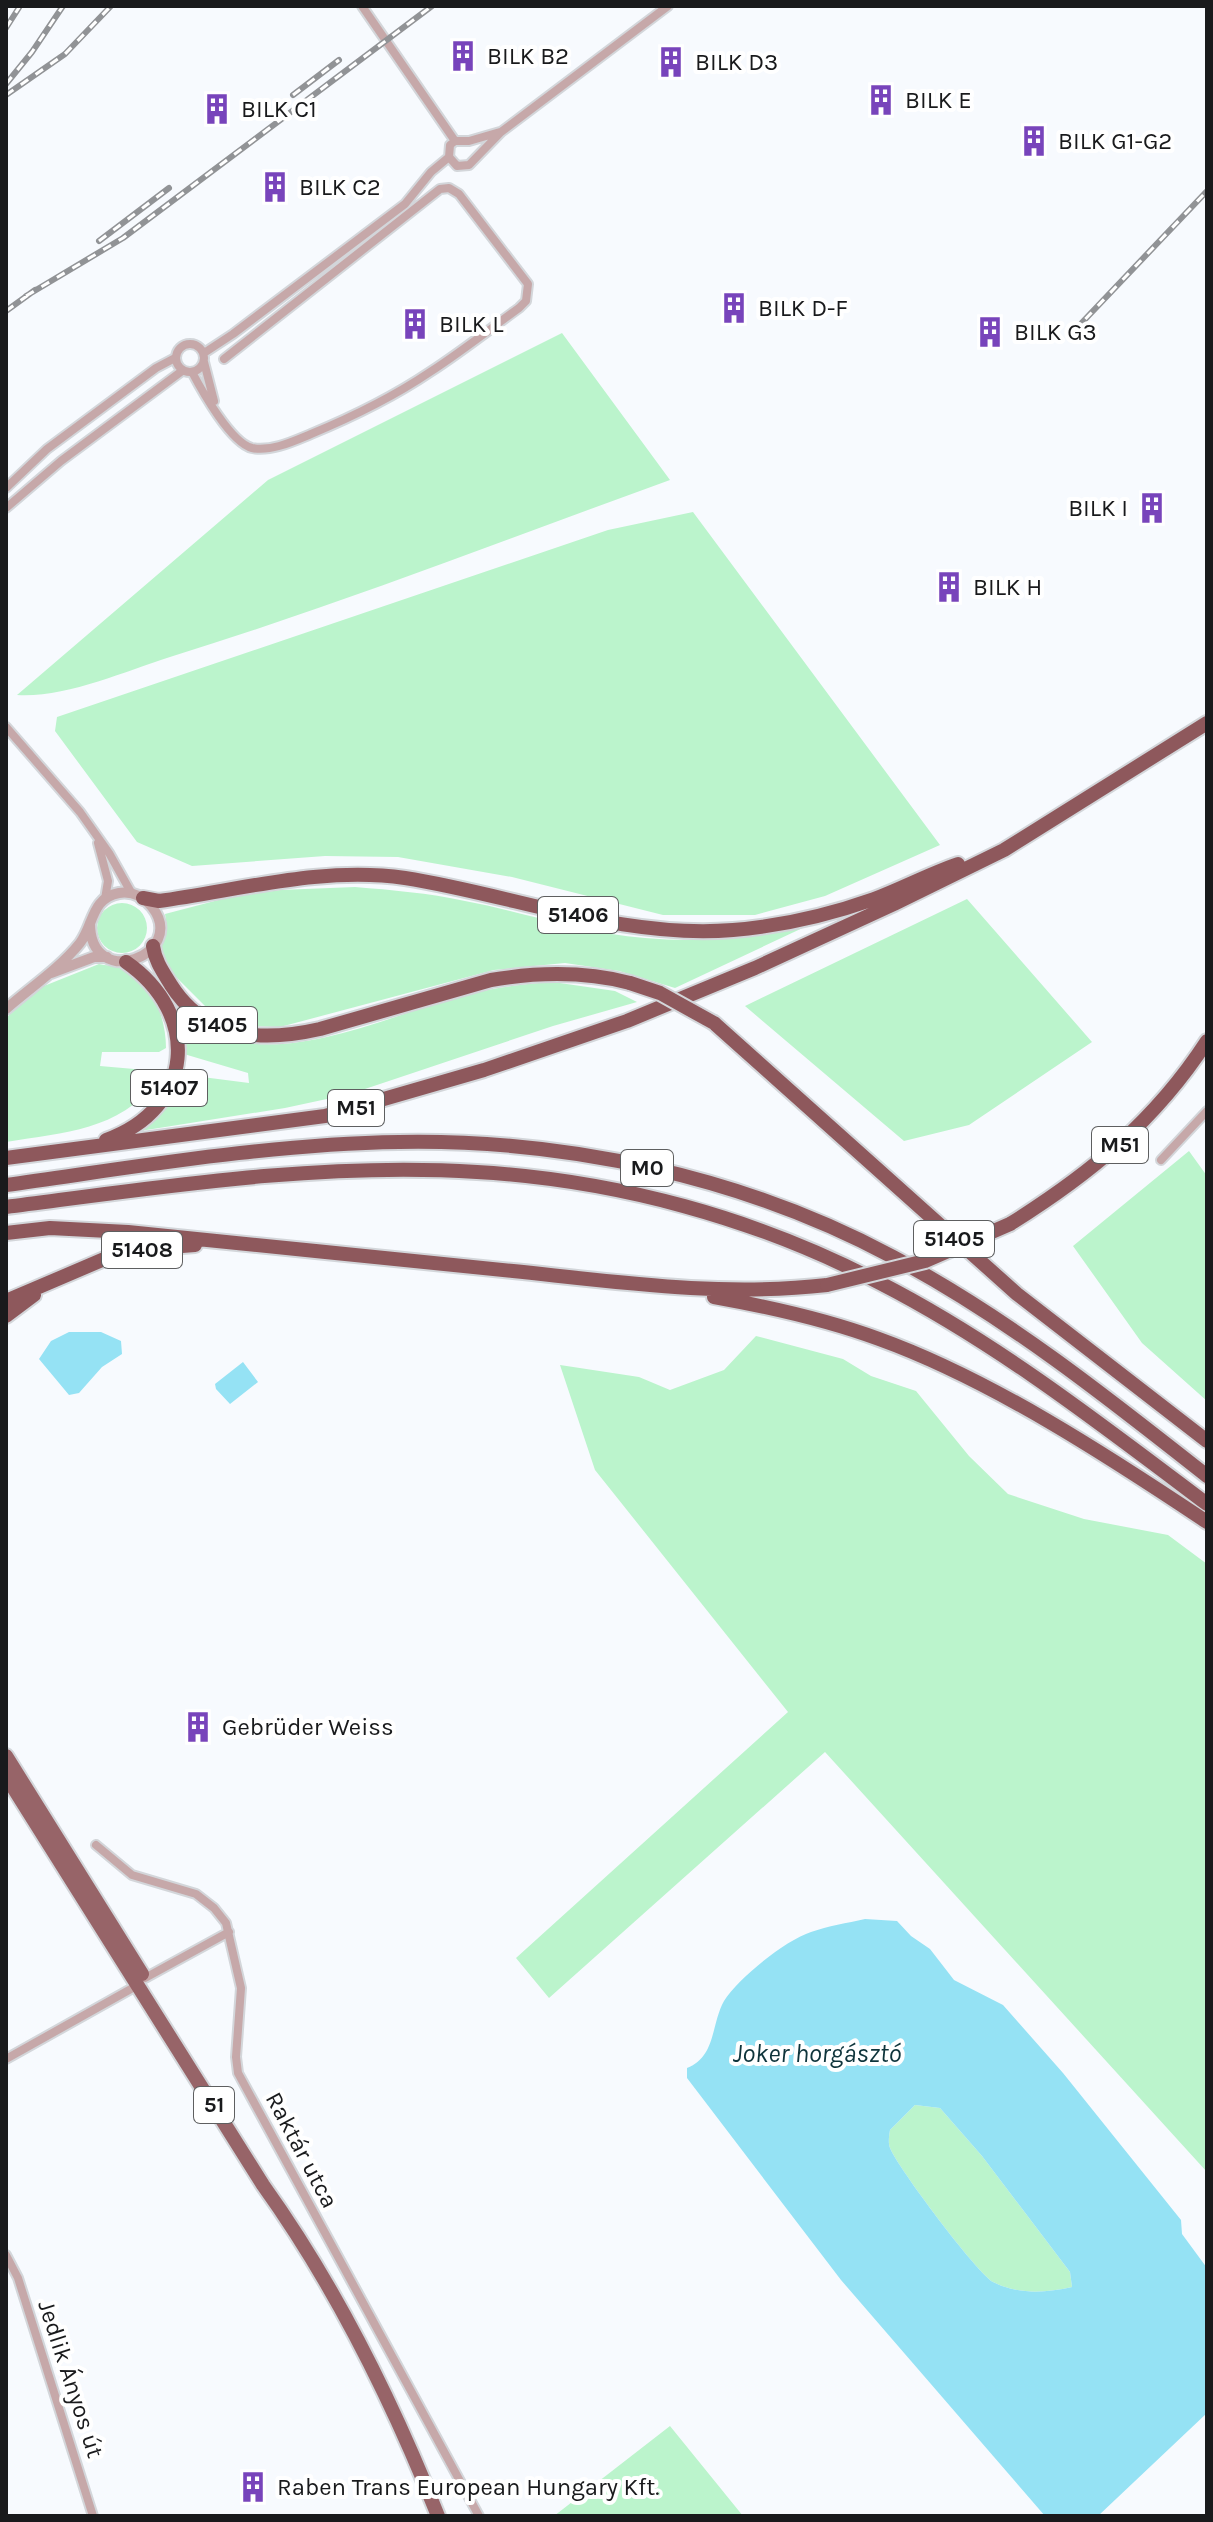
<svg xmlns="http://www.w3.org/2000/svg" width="1213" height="2522" font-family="Karla,sans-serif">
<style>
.green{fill:#bbf4cc}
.water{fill:#95e2f4;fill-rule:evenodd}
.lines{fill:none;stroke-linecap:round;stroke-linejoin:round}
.minor-casing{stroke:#d3d6da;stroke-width:12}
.tertiary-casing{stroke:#d3d6da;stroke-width:14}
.primary-casing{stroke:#d3d6da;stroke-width:18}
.trunk-casing{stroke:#d3d6da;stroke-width:18}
.minor{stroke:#c6a8a9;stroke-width:8}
.tertiary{stroke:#c6a8a9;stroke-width:10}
.primary{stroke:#976468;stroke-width:14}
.trunk{stroke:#8e585c;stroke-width:14}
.rail-casing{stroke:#919396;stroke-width:6}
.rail{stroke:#fff;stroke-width:3;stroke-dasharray:9;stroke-linecap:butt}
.trunk-bridge-casing{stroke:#d3d6da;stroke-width:18;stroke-linecap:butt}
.trunk-bridge{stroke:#8e585c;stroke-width:14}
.labels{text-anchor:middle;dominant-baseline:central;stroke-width:8;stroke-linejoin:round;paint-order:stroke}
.shield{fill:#fff;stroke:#5e5f60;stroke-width:2}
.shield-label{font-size:22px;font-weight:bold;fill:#191a1c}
.poi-label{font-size:24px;fill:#191a1c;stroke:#fff;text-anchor:start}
.street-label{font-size:24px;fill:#191a1c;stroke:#fff}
.water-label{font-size:26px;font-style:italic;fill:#0e343b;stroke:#fff}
</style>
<rect width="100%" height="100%" fill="#f7fafe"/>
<path class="green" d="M562,333L670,480C504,540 338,605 170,657C123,672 65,698 17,695L268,480Z
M693,512L940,845L825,896L755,915H663L512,877L398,857L325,856L192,866L137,842L55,731L57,717L608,530Z
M355,887C392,890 428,893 465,901C524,912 583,933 645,938C702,943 753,938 809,925L675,988L619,971L565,963L494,970L280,1027L239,1026L208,1009L172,973L160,951L167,927L165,914L226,898L280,890Z
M967,899L1092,1042L969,1125L904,1141L745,1006Z
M97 928a25 25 0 1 1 50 0a25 25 0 1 1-50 0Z
M99,964C109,966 120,966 129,972C155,986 166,1021 166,1048L159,1052H102L100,1066L157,1071L158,1081C117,1131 66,1132 6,1142V1018L39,988Z
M553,982L615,991L637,1002L553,1026L350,1094L285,1108L134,1132L179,1074L249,1083L248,1073L184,1054L182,1025L161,983C172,998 186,1018 202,1028C274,1070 378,1020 451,999C485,989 518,984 553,982Z
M1189,1151L1207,1176V1401L1142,1343L1073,1246Z
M756,1336L843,1359L871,1376L916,1391L969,1456L1008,1494L1084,1519L1168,1535L1207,1564V2172L825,1752L549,1998L516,1958L788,1712L595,1470L560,1365L639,1377L670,1390L724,1370Z
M915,2105L940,2108L982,2156L1070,2272L1072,2287C1045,2293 1019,2295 993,2282C977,2273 898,2168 890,2148C888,2143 889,2136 890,2130Z
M670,2426L743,2516H554Z"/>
<path class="water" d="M69,1332H101L121,1341L122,1354L102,1367L79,1393L69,1395L39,1359L51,1341Z
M243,1362L258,1382L230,1404L216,1389L215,1384Z
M865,1919L897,1921L911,1936L930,1949L954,1980L1003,2005L1063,2073L1181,2220L1182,2234L1207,2268V2413L1098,2516H1045L841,2280L687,2078V2068C716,2057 711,2024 724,2001C738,1978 786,1940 811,1932C828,1926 847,1923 865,1919ZM915,2105L940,2108L982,2156L1070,2272L1072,2287C1045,2293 1019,2295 993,2282C977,2273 898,2168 890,2148C888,2143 889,2136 890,2130Z"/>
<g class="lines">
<defs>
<path id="minor" d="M362,6L455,141
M455,141L450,145L449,157L457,166L469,165L501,132L668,6
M455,141H469L500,132
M176 358a14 14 0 1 1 28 0a14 14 0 1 1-28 0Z
M204,353L233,334L405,204L431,172L449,157
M204,362L214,401
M192,372C202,391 231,443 252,448C271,452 294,441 311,434C352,417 393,397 430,372C461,352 490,329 519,308L526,301L528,284L459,194L449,188L440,189L224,359
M6,488L47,449L156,368L175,358
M6,508L61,461L182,371
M6,727L80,812L109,853L132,894
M98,843L108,881L105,899
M1161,1160L1207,1111
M96,1845L132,1875L196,1894L214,1908L226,1923L241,1988L236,2057L238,2073L479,2516
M145,1978L229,1932
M6,2059L138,1985
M6,2255L18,2278L93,2516"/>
<path id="tertiary" d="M51,973L94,957H107
M6,1009C30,988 60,968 80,943C94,925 91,898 119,893C132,891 144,897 152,907C189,954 90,993 90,923"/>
<path id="primary" d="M6,1756L142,1974
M6,1776L263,2185C334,2284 393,2403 438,2516"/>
<path id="trunk" d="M143,898L159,901C240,890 323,866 405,878C514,895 621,939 733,930C781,926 829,915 874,899C903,888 929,874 958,864
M153,946C155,961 163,972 171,985C206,1040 263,1042 320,1029L491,980C538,972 584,971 630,983
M714,1023L1017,1294L1207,1441
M106,1140C195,1108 201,1014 126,962
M6,1158L325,1116L484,1070L627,1021L755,968L894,904L1004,850L1207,723
M6,1185C136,1167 268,1144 399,1142C568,1139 744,1177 893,1257C1006,1317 1107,1397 1207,1476
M6,1207C161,1187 320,1162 477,1172C616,1180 756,1218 880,1283C997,1343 1102,1425 1207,1504
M1010,1224C1090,1174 1155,1121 1207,1041
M6,1233L50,1228L128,1232C256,1245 385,1258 513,1271C618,1282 722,1297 827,1285
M714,1297C770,1307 825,1319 879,1339C990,1379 1108,1456 1207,1522
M6,1301L109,1257L143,1249L195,1245
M6,1316L34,1295"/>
</defs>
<use href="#minor" class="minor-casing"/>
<use href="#tertiary" class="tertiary-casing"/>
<use href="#primary" class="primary-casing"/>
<use href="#trunk" class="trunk-casing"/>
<use href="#minor" class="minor"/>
<use href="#tertiary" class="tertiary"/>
<use href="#primary" class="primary"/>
<use href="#trunk" class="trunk"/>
<defs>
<path id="rail" d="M6,28L20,6
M6,84L32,52L63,6
M6,95L65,54L111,6
M293,95L339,60
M99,241L169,188
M26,296L123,238L432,6
M6,311L35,290
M1073,332L1207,191"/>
</defs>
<use href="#rail" class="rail-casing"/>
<use href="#rail" class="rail"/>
<defs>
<path id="trunk-bridge" d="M630,983L660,993L714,1023
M827,1285L925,1261L1010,1224"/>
</defs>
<use href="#trunk-bridge" class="trunk-bridge-casing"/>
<use href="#trunk-bridge" class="trunk-bridge"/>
</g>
<defs>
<symbol id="building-bare" viewBox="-9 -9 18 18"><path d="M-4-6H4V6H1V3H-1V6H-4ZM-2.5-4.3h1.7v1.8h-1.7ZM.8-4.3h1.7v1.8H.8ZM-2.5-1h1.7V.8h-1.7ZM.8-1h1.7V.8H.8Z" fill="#7844bb" stroke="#fff" stroke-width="2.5" paint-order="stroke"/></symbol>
</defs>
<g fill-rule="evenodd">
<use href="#building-bare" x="441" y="34" width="44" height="44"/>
<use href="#building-bare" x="649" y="40" width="44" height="44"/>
<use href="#building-bare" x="859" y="78" width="44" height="44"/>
<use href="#building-bare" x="195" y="87" width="44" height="44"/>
<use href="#building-bare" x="1012" y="119" width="44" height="44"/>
<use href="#building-bare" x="253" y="165" width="44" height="44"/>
<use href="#building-bare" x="712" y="286" width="44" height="44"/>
<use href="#building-bare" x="393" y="302" width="44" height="44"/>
<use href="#building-bare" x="968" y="310" width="44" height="44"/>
<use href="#building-bare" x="1130" y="486" width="44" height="44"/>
<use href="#building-bare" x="927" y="565" width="44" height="44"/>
<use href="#building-bare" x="176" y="1705" width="44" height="44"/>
<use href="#building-bare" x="231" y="2465" width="44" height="44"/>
</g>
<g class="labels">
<g class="shield">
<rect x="538" y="897" width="80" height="36" rx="6"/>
<rect x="177" y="1007" width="80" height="36" rx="6"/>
<rect x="131" y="1070" width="76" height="36" rx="6"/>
<rect x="328" y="1090" width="56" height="36" rx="6"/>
<rect x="1092" y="1127" width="56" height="36" rx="6"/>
<rect x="621" y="1150" width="52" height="36" rx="6"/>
<rect x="914" y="1221" width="80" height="36" rx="6"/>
<rect x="102" y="1232" width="80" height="36" rx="6"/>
<rect x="194" y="2087" width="40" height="36" rx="6"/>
</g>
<g class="shield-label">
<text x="578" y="915">51406</text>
<text x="217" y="1025">51405</text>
<text x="169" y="1088">51407</text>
<text x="356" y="1108">M51</text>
<text x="1120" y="1145">M51</text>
<text x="647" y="1168">M0</text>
<text x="954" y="1239">51405</text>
<text x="142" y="1250">51408</text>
<text x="214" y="2105">51</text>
</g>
<g class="poi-label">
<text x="487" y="56">BILK B2</text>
<text x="695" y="62">BILK D3</text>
<text x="905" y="100">BILK E</text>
<text x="241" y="109">BILK C1</text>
<text x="1058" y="141">BILK G1-G2</text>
<text x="299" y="187">BILK C2</text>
<text x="758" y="308">BILK D-F</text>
<text x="439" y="324">BILK L</text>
<text x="1014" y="332">BILK G3</text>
<text x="1128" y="508" text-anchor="end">BILK I</text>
<text x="973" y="587">BILK H</text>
<text x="222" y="1727">Gebrüder Weiss</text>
<text x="277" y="2487">Raben Trans European Hungary Kft.</text>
</g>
<g class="street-label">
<text transform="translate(302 2150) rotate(62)">Raktár utca</text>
<text transform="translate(71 2379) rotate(72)">Jedlik Ányos út</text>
</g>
<g class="water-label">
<text x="817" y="2053">Joker horgásztó</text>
</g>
</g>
<rect width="1213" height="2522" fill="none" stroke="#191a1c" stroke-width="16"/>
</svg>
